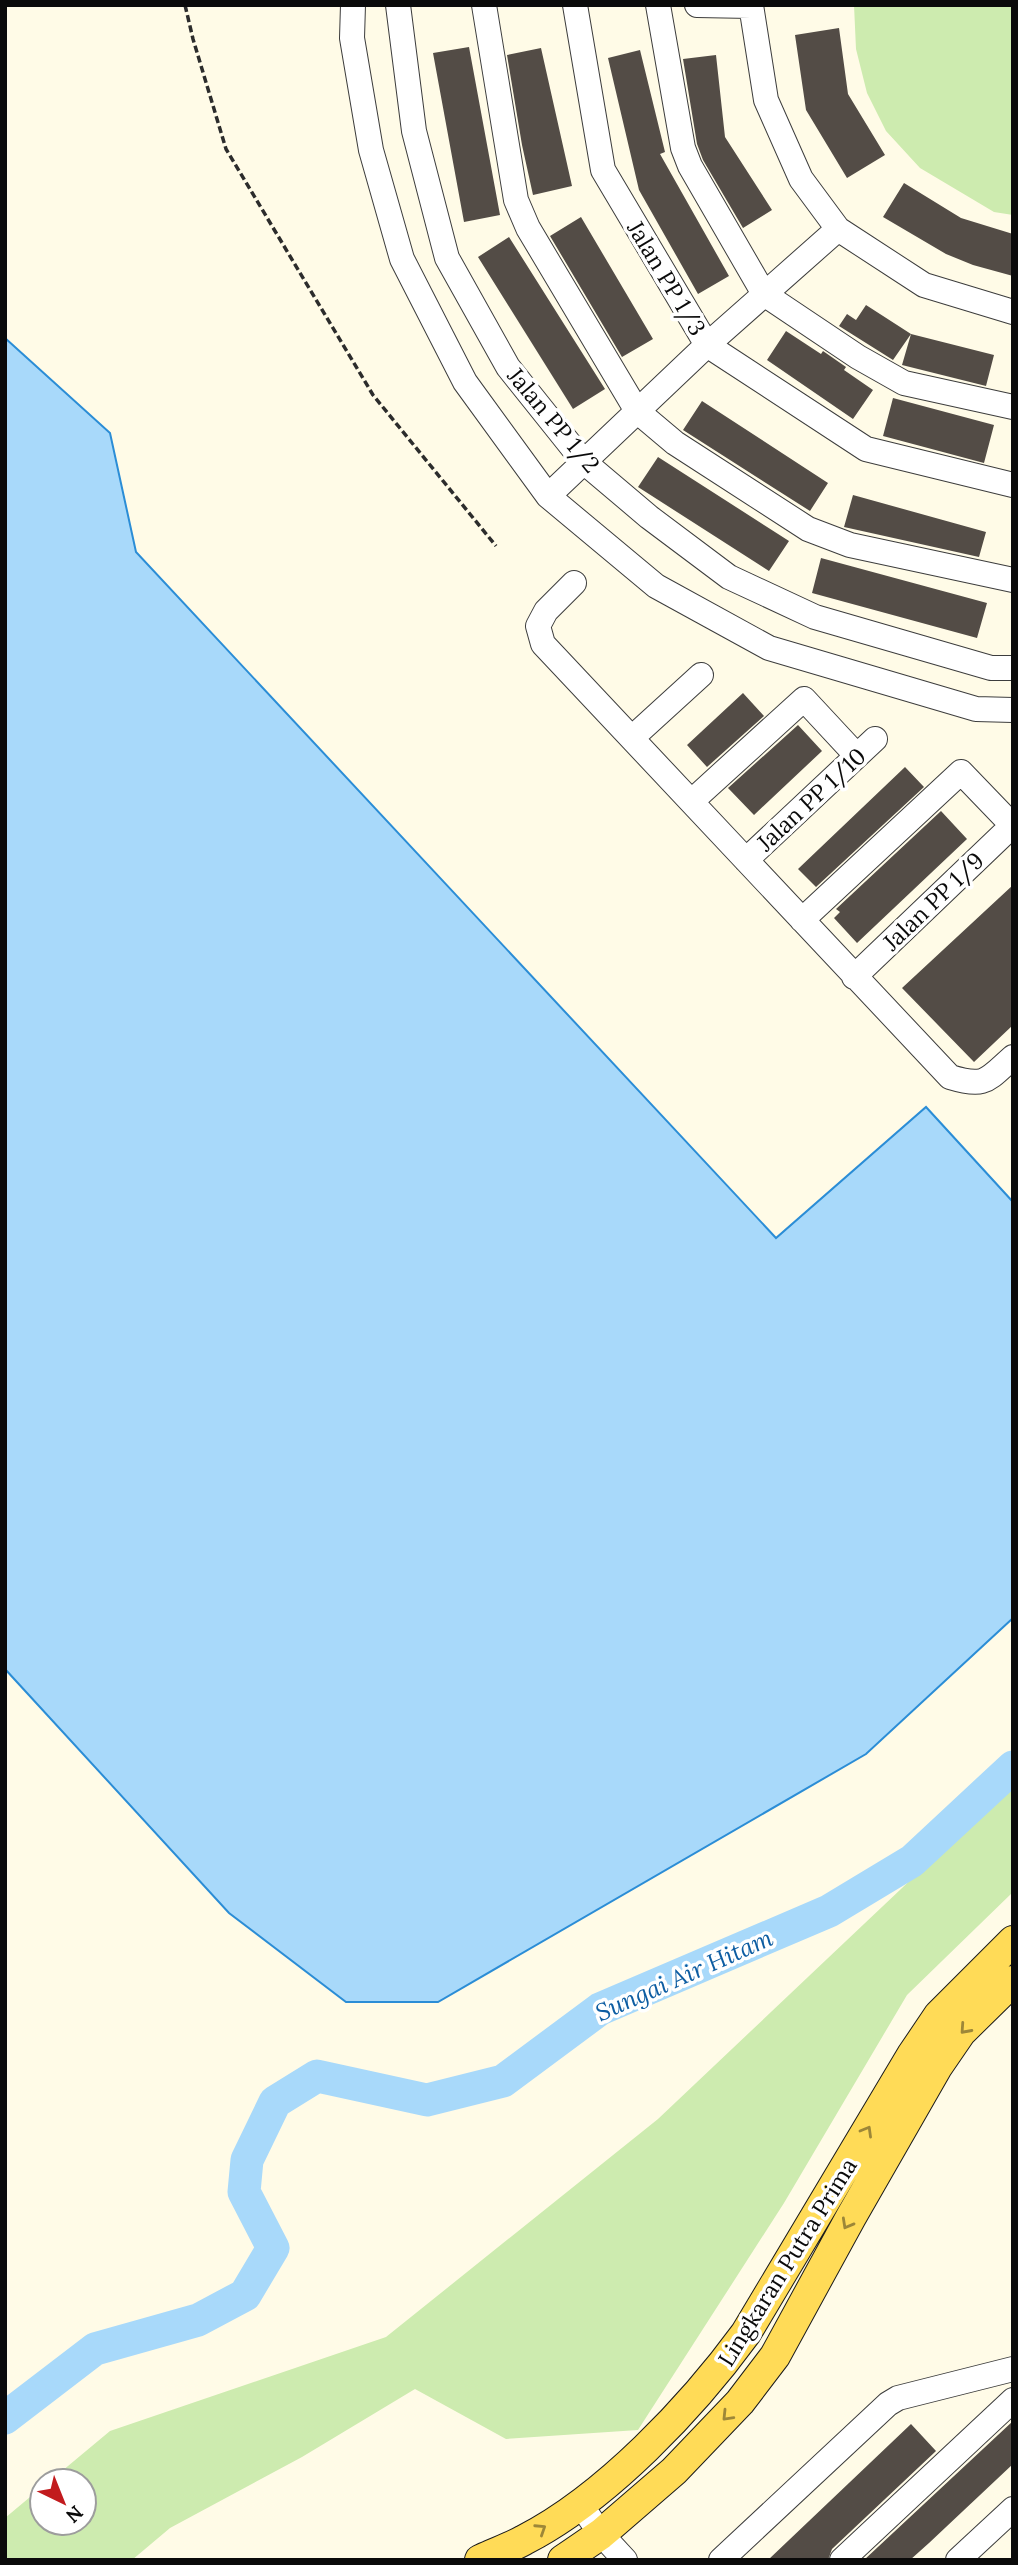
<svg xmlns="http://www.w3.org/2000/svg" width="1018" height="2565" font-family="Lora,serif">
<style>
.green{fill:#cdebaf}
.water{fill:#a8d9fa;stroke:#2b8dd6;stroke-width:2}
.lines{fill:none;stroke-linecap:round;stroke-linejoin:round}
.river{stroke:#a8d9fa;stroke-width:33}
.building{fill:#534c46}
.minor-casing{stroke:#3d3d3d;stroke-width:26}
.major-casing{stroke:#1b1b1b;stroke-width:32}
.path{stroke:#2c2c2c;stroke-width:3.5;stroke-dasharray:7 3.5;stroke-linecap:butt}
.minor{stroke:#fff;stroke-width:24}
.major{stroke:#ffdb57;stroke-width:30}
.oneway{stroke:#9d8738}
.labels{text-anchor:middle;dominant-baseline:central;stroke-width:7;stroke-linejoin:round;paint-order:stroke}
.street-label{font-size:23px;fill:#0a0a0a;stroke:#fff}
.water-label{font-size:24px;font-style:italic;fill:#0d5da2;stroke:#fff}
</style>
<rect width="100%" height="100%" fill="#fffbe7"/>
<path class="green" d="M854,5H1013V215L994,212L920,168L886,131L867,93L856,49Z
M1013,1783V1892L907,1995L784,2203L638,2430L506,2439L415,2389L302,2457L170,2528L132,2560H5V2518L42,2487V2523H84V2481H50L110,2431L386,2337L658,2119Z"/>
<path class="water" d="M5,338L110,433L136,552L776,1238L926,1107L1013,1202V1618L866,1754L438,2002H346L229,1913L5,1669Z"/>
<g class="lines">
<path class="river" d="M5,2418L95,2349L198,2320L245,2295L273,2248L244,2192L247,2160L275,2102L317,2076L427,2100L503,2081L600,2009L829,1911L912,1861L1013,1767"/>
</g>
<path class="building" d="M839,28L848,94L885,155L847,178L806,110L795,35Z
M469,47L500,215L464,222L433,53Z
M541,48L572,186L533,195L522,145L507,55Z
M640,50L665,152L660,154L729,276L698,294L639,190L608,58Z
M716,55L725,137L772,210L743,228L703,160L697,144L683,59Z
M904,183L961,218L1013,234V276L973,265L946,254L883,217Z
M581,217L653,339L622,357L550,236Z
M509,237L605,389L573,409L478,257Z
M866,305L911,334L994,355L986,386L902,365L911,334L893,360L839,326L847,314L856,320Z
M786,331L821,354L823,351L846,367L844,370L873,390L853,419L767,360Z
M893,398L994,425L984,463L883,436Z
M702,401L828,483L810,511L683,430Z
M658,457L789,541L769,571L638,487Z
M853,495L986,532L979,557L844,527Z
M821,558L987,603L977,638L812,593Z
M743,693L764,716L707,767L687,745Z
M798,725L822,751L754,815L728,788Z
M905,767L924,787L816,887L798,869Z
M941,811L967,839L857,943L834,918L840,912L836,909Z
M1013,885V1025L974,1062L902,988Z
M1013,2421V2464L929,2543L910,2560H864Z
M911,2424L936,2451L832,2549L828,2560H768Z"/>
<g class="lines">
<defs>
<path id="minor" d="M353,5L352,38L371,150L402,259L465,382L548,496L656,586L769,648L976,709L1013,710
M398,5L414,131L447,258L508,367L584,462L649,517L729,577L815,617L991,668H1013
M484,5L516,200L528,228L637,411L675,443L808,529L850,545L1013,580
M575,5L603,170L707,345L866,449L1013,485
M658,5L683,148L690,166L764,294L858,357L904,383L1013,407
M697,5L751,6
M751,5L766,100L801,179L838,229L924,285L1013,312
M548,496L707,345L838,229
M574,583L546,611L538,626L543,644L950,1077C986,1088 987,1080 1013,1057
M633,737L701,675
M692,801L804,699L857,756
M746,860L875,739
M802,920L961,772L1012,825
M854,977L1013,825
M580,2504L601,2534L625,2560
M721,2560L888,2404L898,2398L1013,2369
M842,2560L1013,2400
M958,2560L1013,2509"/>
<path id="major" d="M480,2560C494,2553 510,2548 524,2540C606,2498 692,2407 746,2333L912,2055L939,2015L1013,1941
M563,2560L601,2534L674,2471L740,2402L775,2356L851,2217L937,2067L961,2032L1013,1981"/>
</defs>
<use href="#minor" class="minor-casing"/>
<use href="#major" class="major-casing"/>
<path class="path" d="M185,5L193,39L226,149L373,395L496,546"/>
<use href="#minor" class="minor"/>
<use href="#major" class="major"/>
</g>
<defs><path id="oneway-chevron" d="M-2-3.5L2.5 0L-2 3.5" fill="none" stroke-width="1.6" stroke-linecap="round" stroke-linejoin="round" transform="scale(1.75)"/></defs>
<g class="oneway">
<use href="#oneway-chevron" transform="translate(965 2029) rotate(132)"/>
<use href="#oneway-chevron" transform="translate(867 2131) rotate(-60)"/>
<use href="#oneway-chevron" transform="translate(847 2224) rotate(119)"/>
<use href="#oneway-chevron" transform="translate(727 2416) rotate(134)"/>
<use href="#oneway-chevron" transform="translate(541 2529) rotate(-33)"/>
</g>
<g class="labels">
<g class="street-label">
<text transform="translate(667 278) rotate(59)">Jalan PP 1/3</text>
<text transform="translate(554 420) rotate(50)">Jalan PP 1/2</text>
<text transform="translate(811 799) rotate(-43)">Jalan PP 1/10</text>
<text transform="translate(933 901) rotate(-44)">Jalan PP 1/9</text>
<text transform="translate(787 2262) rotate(-58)">Lingkaran Putra Prima</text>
</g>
<g class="water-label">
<text transform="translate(684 1975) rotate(-24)">Sungai Air Hitam</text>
</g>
</g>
<rect width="1018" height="2565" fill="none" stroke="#0a0a0a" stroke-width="14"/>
<g transform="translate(63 2502) rotate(137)"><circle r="33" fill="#ffffff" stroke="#9d9d9d" stroke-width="2"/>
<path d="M0-5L12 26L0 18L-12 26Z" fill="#c21b1e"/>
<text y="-10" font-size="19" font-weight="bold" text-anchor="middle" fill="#0a0a0a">N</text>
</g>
</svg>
